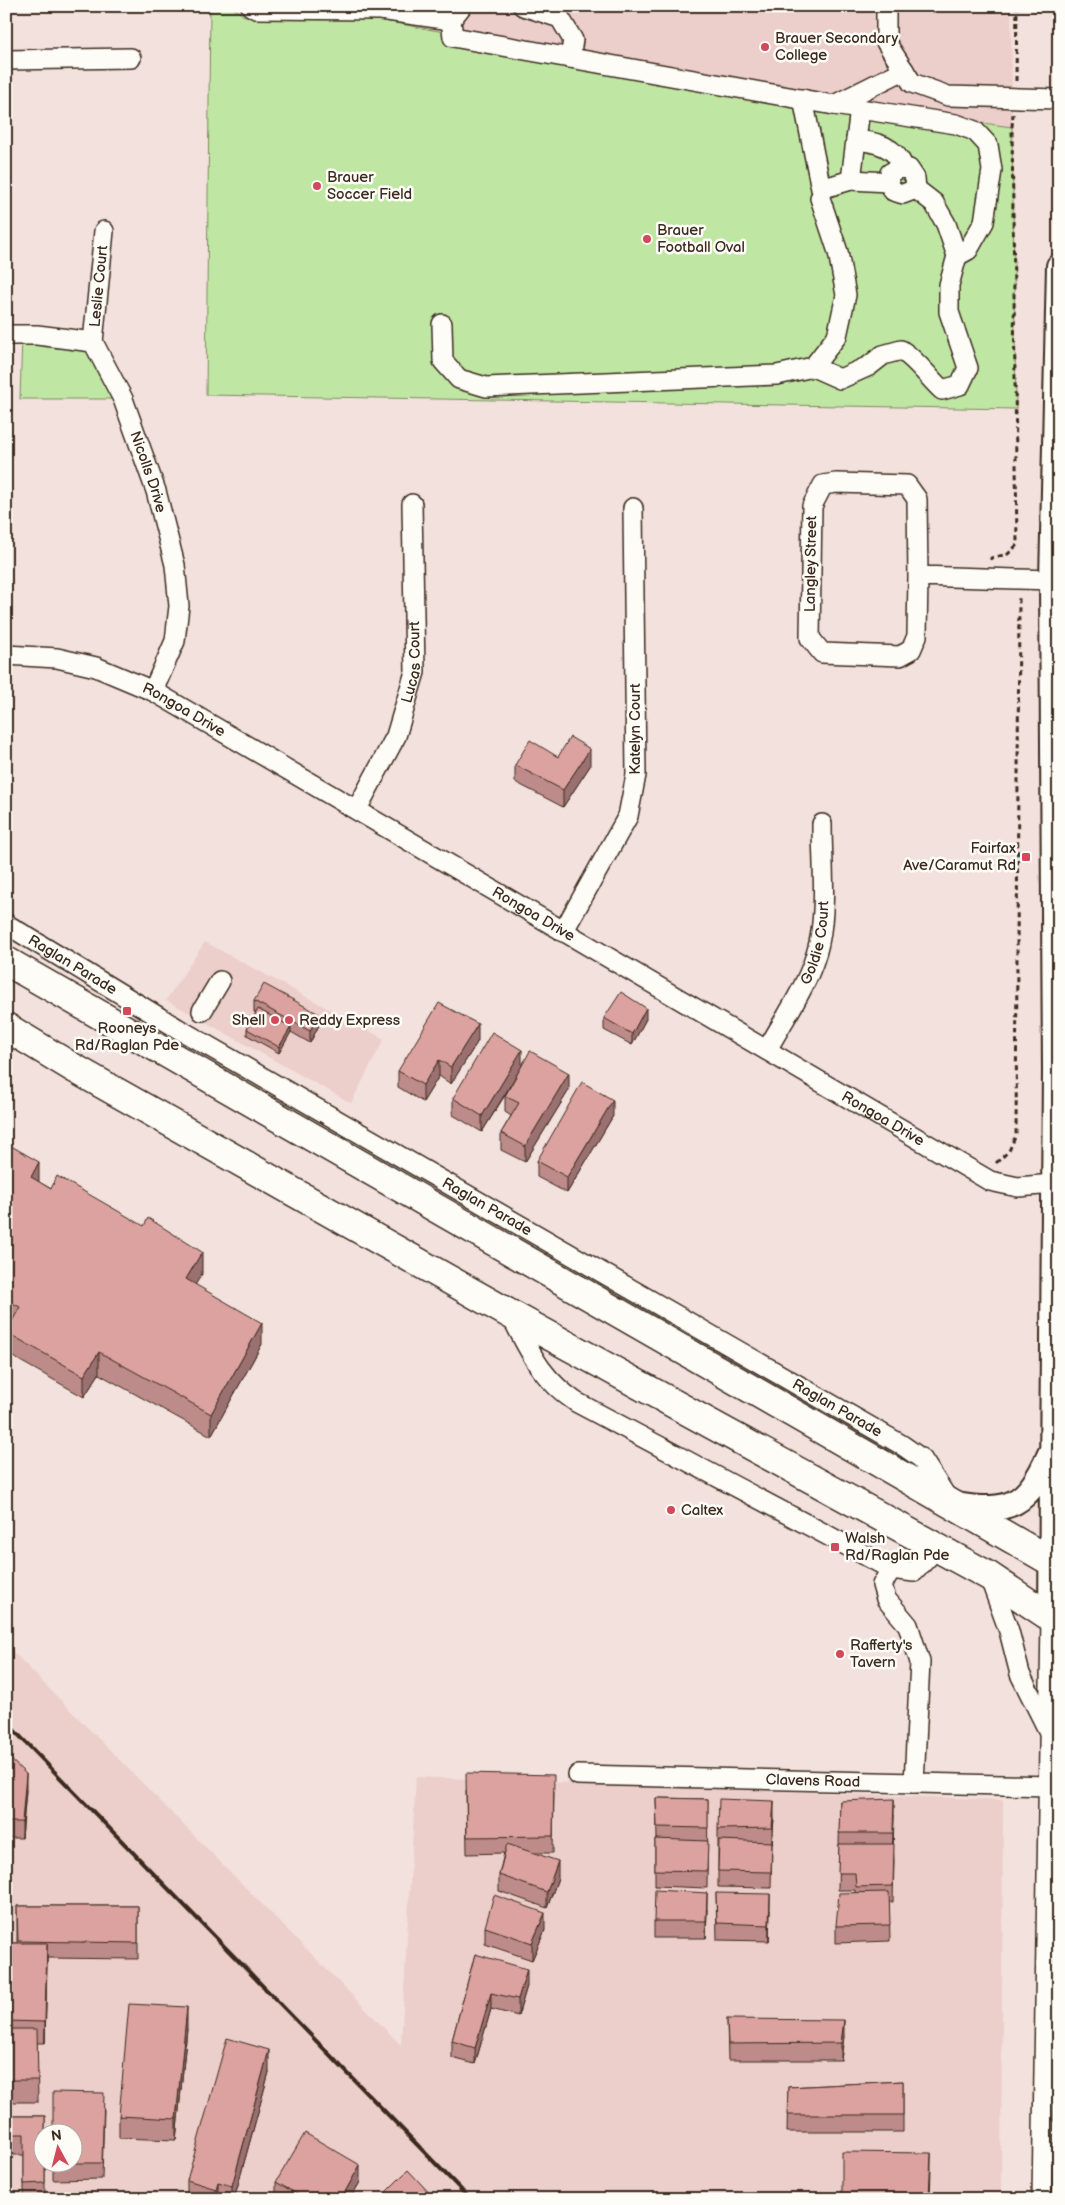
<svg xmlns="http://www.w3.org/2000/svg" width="1065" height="2205" font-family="'Balsamiq Sans',sans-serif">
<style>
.built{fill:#ecceca;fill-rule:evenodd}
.green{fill:#bfe7a3;stroke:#7d8860}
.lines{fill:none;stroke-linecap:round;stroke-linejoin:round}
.minor-casing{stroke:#3b2a1e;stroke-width:22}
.major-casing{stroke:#3b2a1e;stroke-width:28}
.highway-casing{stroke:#3b2a1e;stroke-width:31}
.path{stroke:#3b2a1e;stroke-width:3;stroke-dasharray:5 4;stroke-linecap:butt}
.minor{stroke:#fdfcf7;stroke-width:19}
.major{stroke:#fdfcf7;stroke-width:24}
.highway{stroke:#fdfcf7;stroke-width:28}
.rail{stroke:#3b2a1e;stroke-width:4}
.wall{fill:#bd8b89;stroke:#3b2a1e}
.shaded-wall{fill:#9a716f;stroke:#3b2a1e}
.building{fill:#dca29f;stroke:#3b2a1e}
.poi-dot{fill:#d1495b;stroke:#fdfcf7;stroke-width:2}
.labels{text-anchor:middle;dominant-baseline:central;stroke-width:5;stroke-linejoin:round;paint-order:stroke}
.poi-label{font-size:15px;fill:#3b2a1e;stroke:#fdfcf7;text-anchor:start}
.street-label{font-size:15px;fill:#3b2a1e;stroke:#fdfcf7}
</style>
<rect width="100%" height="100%" fill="#f3e1dd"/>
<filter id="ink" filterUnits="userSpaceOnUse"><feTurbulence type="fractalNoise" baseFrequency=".02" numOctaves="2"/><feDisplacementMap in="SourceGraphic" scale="10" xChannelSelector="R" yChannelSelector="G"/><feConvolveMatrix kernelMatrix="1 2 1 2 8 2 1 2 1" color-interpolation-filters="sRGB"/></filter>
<g filter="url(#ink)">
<path class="built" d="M231,6H1011L1012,127L870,111L662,74L374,19L243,16Z
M205,942L384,1039L351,1103L166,1000Z
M6,1645L401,2045L416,1777L1003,1800L1001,2199H6ZM42,2132H72V2162H42Z"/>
<path class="green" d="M210,6H231L244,16L374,19L803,99L1012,127L1016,409L206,395Z
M22,335L93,342L123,399H20Z"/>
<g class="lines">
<defs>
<g id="minor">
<path d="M251,6L256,9L380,10L451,20"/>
<path d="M462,6L451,20L453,37L834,105L904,70"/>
<path d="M523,6L560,18L573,40L570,58"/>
<path d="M886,6V42L912,83L948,96L1059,99"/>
<path d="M6,60L131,58"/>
<path d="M803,99L821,189L851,180L856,140"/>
<path d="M834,105L956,124L975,131L988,145L992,170L984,222L968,250L957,256L946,224L934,203L916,189L915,178L909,169L899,168L890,173L888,182L893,191L903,194L916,189"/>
<path d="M860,109L856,140C877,142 895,146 904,168"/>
<path d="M851,180L888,182"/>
<path d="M442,324L443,361L459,379L486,387L777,375L813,367L837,336L846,295L838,252L820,198"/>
<path id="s1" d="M6,335H37L93,342L123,399L156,491L175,565L179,606L175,641L153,691"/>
<path id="s2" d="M93,342L104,231"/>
<path d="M813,367L840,379L869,366L883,355L901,350C918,361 927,376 942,390L960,385L968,368L949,312V285L957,256"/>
<path d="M918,576L917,499L907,485L836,483L823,485L812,506L810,638L822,653L900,656L911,650L917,636L918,576L1052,580"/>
<path id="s3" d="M6,655L57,658L96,667L153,691L990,1181L1018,1187L1053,1184"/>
<path id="s4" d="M357,809L396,736L415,672L412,504"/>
<path id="s5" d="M6,924L177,1028L902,1445L922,1459L949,1501"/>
<path d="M563,932L628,816L636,775L633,508"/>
<path d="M202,1011L220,981"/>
<path id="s6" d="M767,1050C785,1017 811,981 819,943C827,905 822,863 822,824"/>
<path d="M510,1314C530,1351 539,1377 576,1402L891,1569L914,1572L936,1549"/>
<path d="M891,1569L882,1585L886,1599L908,1625L920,1662L914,1783"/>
<path d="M989,1576L1009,1631L1020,1674L1048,1730"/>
<path id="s7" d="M578,1775L1049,1786"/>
<path d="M1042,2199L1051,1618"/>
</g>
<path id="major" d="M956,1505C1011,1514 1027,1505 1050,1454
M1051,1618L1055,1070L1052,580L1059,266"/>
<path id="highway" d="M6,961L1059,1566
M6,1027L72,1067L510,1314L989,1576L1059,1623"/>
</defs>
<use href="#minor" class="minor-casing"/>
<use href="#major" class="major-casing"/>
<use href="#highway" class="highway-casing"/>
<path class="path" d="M1016,81L1017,6
M991,560V558L1008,554L1017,545L1012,127L1013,114
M996,1163L1009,1151L1016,1135L1019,598L1017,597"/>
<use href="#minor" class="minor"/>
<use href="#major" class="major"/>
<use href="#highway" class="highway"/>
<path class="rail" d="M6,1722L470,2199"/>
</g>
<path class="wall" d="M558,757L590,766L563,807L515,782V765Z
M254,1001L319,1025L310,1043L291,1032L279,1053L247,1035V1029L256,1013L254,1012Z
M604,1018L646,1019L632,1045L604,1030Z
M478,1041L451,1084L439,1076L423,1102L398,1087V1071Z
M522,1065L569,1090L525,1162L501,1150V1133L511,1116L505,1112V1096L512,1084L482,1132L453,1115V1098Z
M613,1116L567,1193L537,1177V1161Z
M6,1143L39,1182L202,1274L195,1284L262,1344L211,1436L99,1374L84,1397L6,1353V1330L10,1324L6,1321Z
M6,1755L26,1790L22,1838H6Z
M466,1790L554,1791L553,1853H534L558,1878L547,1908L499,1891V1875L504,1853L467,1854Z
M656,1798L708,1799L707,1888L655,1886V1839H657Z
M840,1801L894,1815L893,1844L894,1861L893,1902H889L890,1941L836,1943V1926L855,1893V1890H838Z
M774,1818L772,1845L771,1888L718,1887V1829Z
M716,1893L770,1910L769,1941L717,1940Z
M17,1906H138V1959L47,1958L45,2043H37L38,2102H6V1943H17Z
M707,1909L706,1938H654V1921Z
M485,1927L545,1930L532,1960L485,1944Z
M475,1954L527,1986L518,2016L491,2009L475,2064L452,2058V2041Z
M727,2019L844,2036L841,2060H728Z
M187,2029L176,2140L119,2138V2116Z
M269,2072L234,2199H187V2180Z
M903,2081V2132H787L788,2087Z
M104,2110L102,2179L53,2180V2162Z
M6,2116H45V2199H24V2155H6Z
M276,2182H360L350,2199H276Z"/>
<path class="shaded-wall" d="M590,749V766L563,807V790Z
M646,1008V1019L632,1045V1034Z
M319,1014V1025L310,1043V1031Z
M478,1024V1041L451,1084V1067Z
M291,1027V1032L279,1053V1047Z
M522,1050V1066L482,1132V1116Z
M439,1060V1076L423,1102V1085Z
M569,1073V1090L525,1162V1146Z
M613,1100V1116L567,1193V1177Z
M39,1162V1183L31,1177Z
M202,1252V1274L186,1300V1279Z
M262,1323V1344L211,1436V1414Z
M99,1352V1374L84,1397V1376Z
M26,1774V1790L22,1838V1822Z
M894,1799V1815L893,1850V1833Z
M774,1801V1818L772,1845V1828Z
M558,1861V1878L547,1908V1892Z
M707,1893V1909L706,1938V1921Z
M770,1894V1910L769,1941V1925Z
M545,1913V1930L532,1960V1943Z
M47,1943V1965L45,2043V2022Z
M527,1969V1986L518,2016V1999Z
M491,1993V2009L475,2064V2048Z
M187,2007V2029L176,2140V2119Z
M844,2020V2036L841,2060V2043Z
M269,2050V2072L234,2199H232V2186Z
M931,2153V2169L930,2199H929Z
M360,2165V2182L350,2199H341Z
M218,2182V2199H216V2189Z"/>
<path class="building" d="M570,737L590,749L563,790L515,765L530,740L558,757Z
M264,984L319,1014L310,1031L254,1001Z
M621,992L646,1008L632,1034L604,1018Z
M439,1003L478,1024L451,1067L439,1060L423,1085L398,1071Z
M258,1009L291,1027L279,1047L247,1029Z
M492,1032L522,1050L482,1116L453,1098Z
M530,1051L569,1073L525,1146L501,1133L519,1103L505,1096Z
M582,1082L613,1100L567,1177L537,1161Z
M6,1143L39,1162L31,1177L51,1189L57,1176L144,1226L148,1218L202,1252L186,1279L262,1323L211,1414L99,1352L84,1376L6,1332L20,1307L6,1300Z
M6,1755L26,1774L22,1822H6Z
M466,1773L554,1775L553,1836L467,1837Z
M656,1798L708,1799V1828L657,1827Z
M719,1799L774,1801L772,1828L718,1829Z
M894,1799L893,1833H839L840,1801Z
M655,1839L708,1841L707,1871L655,1870Z
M719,1840L772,1842L771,1872L718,1871Z
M507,1844L558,1861L547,1892L499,1875Z
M839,1844H894L893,1886L856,1887L855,1873H838Z
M655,1890L707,1893L706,1921H654Z
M889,1892L890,1925L836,1926L839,1893Z
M716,1893L770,1894L769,1925L717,1923Z
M494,1895L545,1913L532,1943L485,1927Z
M17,1906H138V1943L18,1941Z
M6,1943H47L45,2022L6,2021Z
M475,1954L527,1969L518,1999L491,1993L475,2048L452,2041Z
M129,2004L187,2007L176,2119L119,2116Z
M727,2019L844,2020L841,2043L728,2044Z
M6,2029H37L38,2080H6Z
M227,2038L269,2050L232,2186L218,2182L216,2189L187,2180Z
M903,2081V2115H787L788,2087Z
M53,2092L104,2093L102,2163H53L72,2162V2132H53Z
M6,2116H45V2132H42V2162H45V2183L24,2184V2134H6Z
M305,2133L360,2165L341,2199H306L276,2182Z
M842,2152L931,2153L929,2199H842Z
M408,2170L435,2199H379Z"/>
</g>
<g class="poi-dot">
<circle cx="765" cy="47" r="5"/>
<circle cx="317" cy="186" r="5"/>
<circle cx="647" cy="239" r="5"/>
<rect x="1021" y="852" width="10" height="10" rx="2.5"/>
<rect x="122" y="1006" width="10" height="10" rx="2.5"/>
<circle cx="275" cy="1020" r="5"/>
<circle cx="289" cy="1020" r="5"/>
<circle cx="671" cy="1510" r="5"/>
<rect x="830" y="1542" width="10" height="10" rx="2.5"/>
<circle cx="840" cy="1654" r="5"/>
</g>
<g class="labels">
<g class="poi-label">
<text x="775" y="38">Brauer Secondary<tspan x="775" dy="17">College</tspan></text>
<text x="327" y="177">Brauer<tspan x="327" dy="17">Soccer Field</tspan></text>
<text x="657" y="230">Brauer<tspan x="657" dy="17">Football Oval</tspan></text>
<text x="1016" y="848" text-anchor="end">Fairfax<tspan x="1016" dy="17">Ave/Caramut Rd</tspan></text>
<text x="265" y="1020" text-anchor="end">Shell</text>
<text x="299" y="1020">Reddy Express</text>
<text x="127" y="1028" text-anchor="middle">Rooneys<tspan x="127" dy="17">Rd/Raglan Pde</tspan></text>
<text x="681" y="1510">Caltex</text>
<text x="845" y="1538">Walsh<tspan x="845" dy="17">Rd/Raglan Pde</tspan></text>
<text x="850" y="1645">Rafferty's<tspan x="850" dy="17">Tavern</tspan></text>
</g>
<g class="street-label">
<text stroke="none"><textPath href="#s2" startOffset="56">Leslie Court</textPath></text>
<text stroke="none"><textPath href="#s1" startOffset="229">Nicolls Drive</textPath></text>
<text transform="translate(811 564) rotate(-89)">Langley Street</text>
<text stroke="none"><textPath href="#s4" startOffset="159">Lucas Court</textPath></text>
<text stroke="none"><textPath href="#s3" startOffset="189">Rongoa Drive</textPath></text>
<text transform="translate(635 729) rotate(-90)">Katelyn Court</text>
<text stroke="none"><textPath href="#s3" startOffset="594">Rongoa Drive</textPath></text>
<text stroke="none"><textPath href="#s6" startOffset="119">Goldie Court</textPath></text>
<text stroke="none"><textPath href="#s5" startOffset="78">Raglan Parade</textPath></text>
<text stroke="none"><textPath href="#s3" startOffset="999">Rongoa Drive</textPath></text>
<text stroke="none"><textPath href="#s5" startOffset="558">Raglan Parade</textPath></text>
<text stroke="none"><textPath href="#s5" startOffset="962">Raglan Parade</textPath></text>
<text stroke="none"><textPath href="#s7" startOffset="235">Clavens Road</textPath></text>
</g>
</g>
<rect width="1065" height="2205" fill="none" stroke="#fdfcf7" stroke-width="25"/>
<rect x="12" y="12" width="1040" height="2180" fill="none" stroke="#3b2a1e" stroke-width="2" filter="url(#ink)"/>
<g transform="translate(58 2148) rotate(353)"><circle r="24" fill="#fdfcf7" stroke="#afa8a0"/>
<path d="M0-4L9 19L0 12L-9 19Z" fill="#d1495b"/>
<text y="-8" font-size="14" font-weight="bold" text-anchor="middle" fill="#3b2a1e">N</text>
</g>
</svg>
